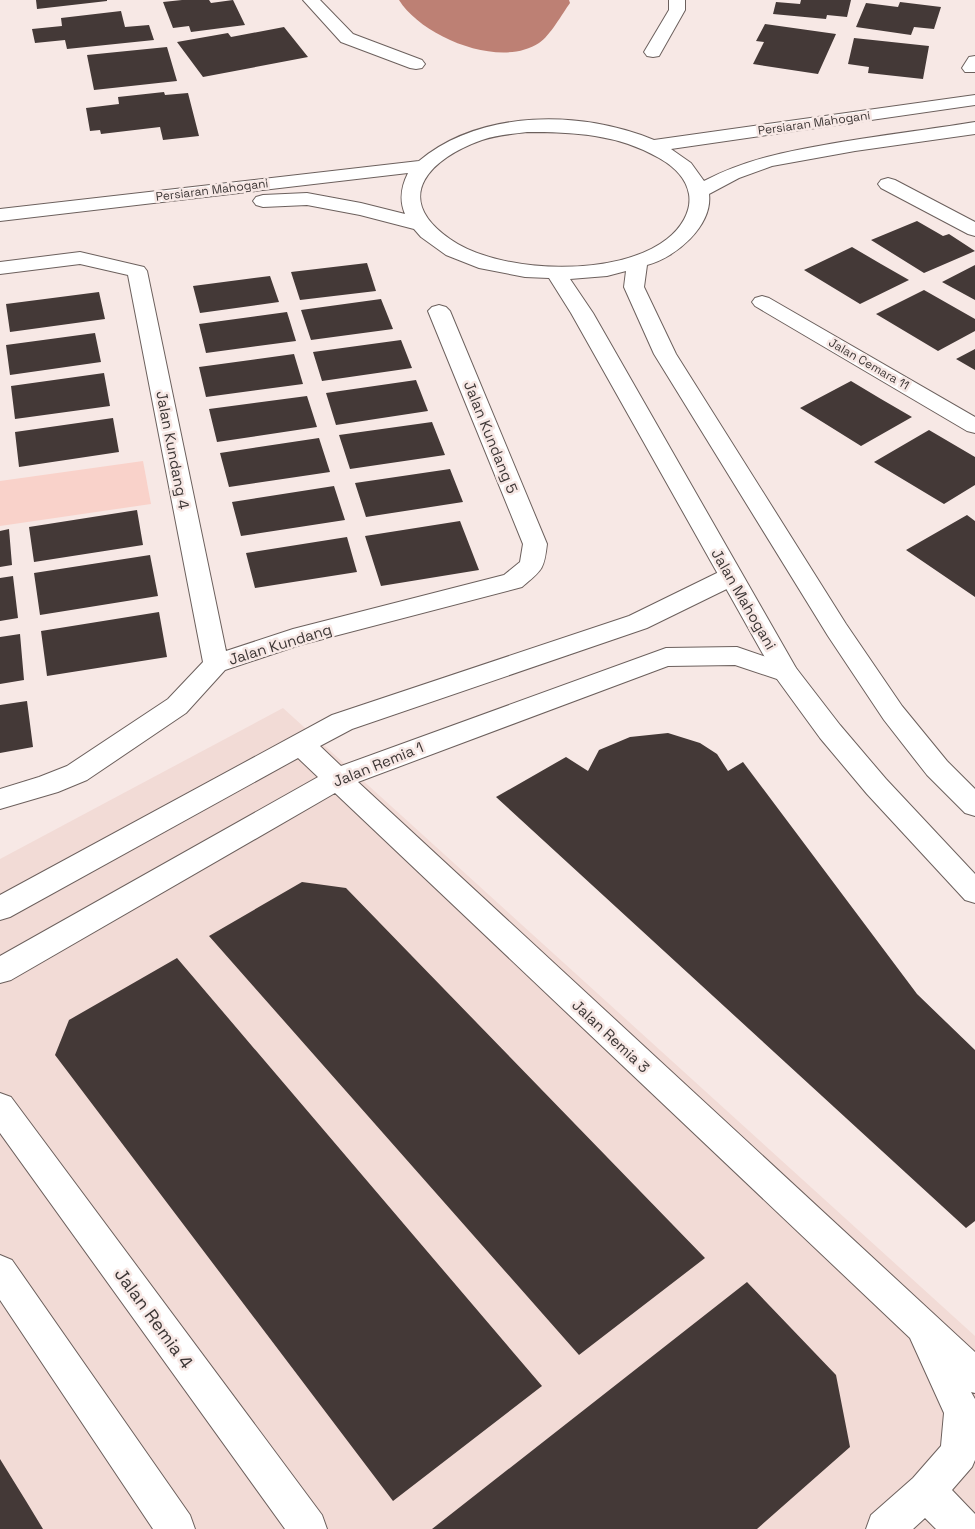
<svg xmlns="http://www.w3.org/2000/svg" width="975" height="1529" font-family="'Space Grotesk',sans-serif">
<style>
.built{fill:#f2dbd6}
.green{fill:#f9d2ca}
.water{fill:#bd8074}
.building{fill:#443937}
.lines{fill:none;stroke-linecap:round;stroke-linejoin:round}
.minor-casing{stroke:#6c605d;stroke-width:2}
.major-casing{stroke:#6c605d;stroke-width:2}
.minor{fill:#fff;fill-rule:evenodd}
.major{fill:#fff;fill-rule:evenodd}
.labels{text-anchor:middle;dominant-baseline:central;stroke-width:5;stroke-linejoin:round;paint-order:stroke}
.far-street-label{font-size:12px;fill:#3d3736;stroke:#f7e8e5}
.street-label{font-size:15px;fill:#3d3736;stroke:#f7e8e5}
.near-street-label{font-size:18px;fill:#3d3736;stroke:#f7e8e5}
</style>
<rect width="100%" height="100%" fill="#f7e8e5"/>
<path class="built" d="M283,708L975,1336V1529H0V859Z"/>
<path class="green" d="M143,461L151,504L0,526V481Z"/>
<path class="water" d="M399,0H569L570,3C562,14 550,36 539,43C500,69 422,37 399,0Z"/>
<path class="building" d="M36,0H107V1L37,9Z
M182,0H209L211,3L233,0L245,25L191,32L189,26L173,28L163,2Z
M801,0H851L847,17L827,15L826,19L773,14L776,2L800,4Z
M900,2L941,7L934,29L914,27L911,35L856,27L866,3L898,7Z
M121,11L125,27L149,25L154,40L67,49L65,40L35,43L32,29L62,26L61,18Z
M765,24L836,34L818,74L753,64L764,42L756,41Z
M284,27L308,57L203,77L177,42L228,33L231,37Z
M854,38L929,46L923,79L868,73L869,67L848,64Z
M167,47L177,81L94,90L87,55Z
M164,92L165,95L188,93L199,136L163,140L160,127L101,134L100,130L90,131L86,108L119,104L118,97Z
M917,221L943,236L949,234L975,251L924,273L871,240Z
M852,247L881,264L909,280L860,304L804,270Z
M367,263L376,291L300,300L291,272Z
M975,265V300L942,282Z
M270,276L279,302L200,313L193,286Z
M924,290L975,319V331L938,351L876,314Z
M99,292L105,319L10,332L6,304Z
M381,299L393,329L311,340L301,310Z
M287,312L296,341L206,353L199,324Z
M95,333L101,362L10,375L6,345Z
M401,340L412,368L322,381L313,352Z
M975,349V370L956,359Z
M294,354L303,384L206,397L199,367Z
M104,373L110,406L15,419L11,386Z
M416,380L428,411L336,425L326,393Z
M851,381L881,399L912,417L861,446L800,408Z
M307,396L317,427L217,442L209,409Z
M113,418L119,452L19,467L15,432Z
M432,422L445,455L350,469L339,435Z
M929,430L975,457V485L944,504L874,462Z
M319,438L330,472L229,487L220,453Z
M450,469L463,502L366,517L355,483Z
M334,486L345,520L241,536L232,502Z
M137,510L143,545L34,562L29,527Z
M967,515L975,521V597L906,550Z
M460,521L479,570L381,586L365,536Z
M9,529L12,565L0,567V531Z
M347,537L357,572L255,588L246,553Z
M150,555L158,596L40,615L34,573Z
M13,576L18,618L0,621V578Z
M159,612L167,657L47,676L41,631Z
M20,634L24,680L0,684V637Z
M27,701L33,747L0,753V705Z
M668,733L700,743L717,754L728,771L743,762L917,994L975,1050V1221L966,1228L496,797L566,757L588,771L599,750L630,737Z
M302,882L346,888L705,1258L579,1355L209,936Z
M177,958L542,1386L393,1501L55,1055L69,1020Z
M747,1282L836,1375L850,1447L757,1529H432Z
M0,1459L26,1501L43,1529H0Z"/>
<g class="lines">
<defs>
<path id="minor" d="M303,0H320L353,34L422,60L425,64L422,68L416,69L410,68L341,42Z
M669,0H685V10L659,56L653,57L647,56L644,52L669,10Z
M975,56V72H965L962,68L969,57Z
M888,178L895,180L975,222V236L968,234L881,188L878,184L881,180Z
M80,252L144,267L147,271L226,651L293,629L504,575L520,562L523,544L428,311L432,307L439,305L446,307L450,311L547,544C544,570 542,570 522,587L300,645L225,670L186,713L87,780L58,792L0,809V789L39,777L67,766L168,699L203,662L128,275L80,264L0,274V262Z
M762,296L769,298L975,417V433L967,431L755,306L752,302L755,298Z
M730,569L739,571L742,577L739,583L647,628L352,729L320,746L341,766L666,648L737,647L795,667L799,673L795,679L786,682L735,665L668,666L358,782L975,1352V1393L971,1392L975,1399V1460L972,1467L952,1490L975,1514V1529H936L925,1518L913,1529H866L871,1515L913,1478L941,1446L944,1413L910,1338L335,793L11,980L0,983V956L318,777L298,758L10,917L0,920V895L332,715L629,616L721,571Z
M0,1093L11,1097L322,1515L327,1529H285L0,1133Z
M0,1255L12,1260L190,1515L195,1529H153L0,1300Z"/>
<path id="major" d="M975,95V105L671,149L691,163L704,181C744,160 780,153 824,145C874,136 925,130 975,122V134L855,151L772,166L739,178L709,194C713,226 675,258 647,265L644,287L676,354L846,624L902,706L947,761L975,789V816L965,813L927,775L884,720L828,636L654,354L624,287L626,271L607,276L570,279L593,313L796,668L840,725L886,779L975,874V903L965,900L867,794L820,738L777,679L571,313L549,278L525,277L479,268L446,255L421,237L414,229L360,215L307,205L263,207L256,205L253,201L256,197L263,195L307,193L361,203L405,214C399,200 401,187 408,173L0,221V209L419,161C481,109 582,110 654,140ZM527,132C573,132 618,134 659,158C673,166 686,177 689,194C692,212 680,229 667,239C618,278 499,274 450,239C390,197 431,158 482,140C497,135 512,134 527,132Z"/>
</defs>
<use href="#minor" class="minor-casing"/>
<use href="#major" class="major-casing"/>
<use href="#minor" class="minor"/>
<use href="#major" class="major"/>
</g>
<g class="labels">
<g class="far-street-label">
<text transform="translate(814 123) rotate(-8)">Persiaran Mahogani</text>
<text transform="translate(212 190) rotate(-7)">Persiaran Mahogani</text>
<text transform="translate(869 364) rotate(30)">Jalan Cemara 11</text>
</g>
<g class="street-label">
<text transform="translate(491 437) rotate(68)">Jalan Kundang 5</text>
<text transform="translate(173 450) rotate(79)">Jalan Kundang 4</text>
<text transform="translate(744 599) rotate(60)">Jalan Mahogani</text>
<text transform="translate(280 644) rotate(-17)">Jalan Kundang</text>
<text transform="translate(378 764) rotate(-22)">Jalan Remia 1</text>
<text transform="translate(611 1036) rotate(43)">Jalan Remia 3</text>
</g>
<g class="near-street-label">
<text transform="translate(154 1318) rotate(54)">Jalan Remia 4</text>
</g>
</g>
</svg>
